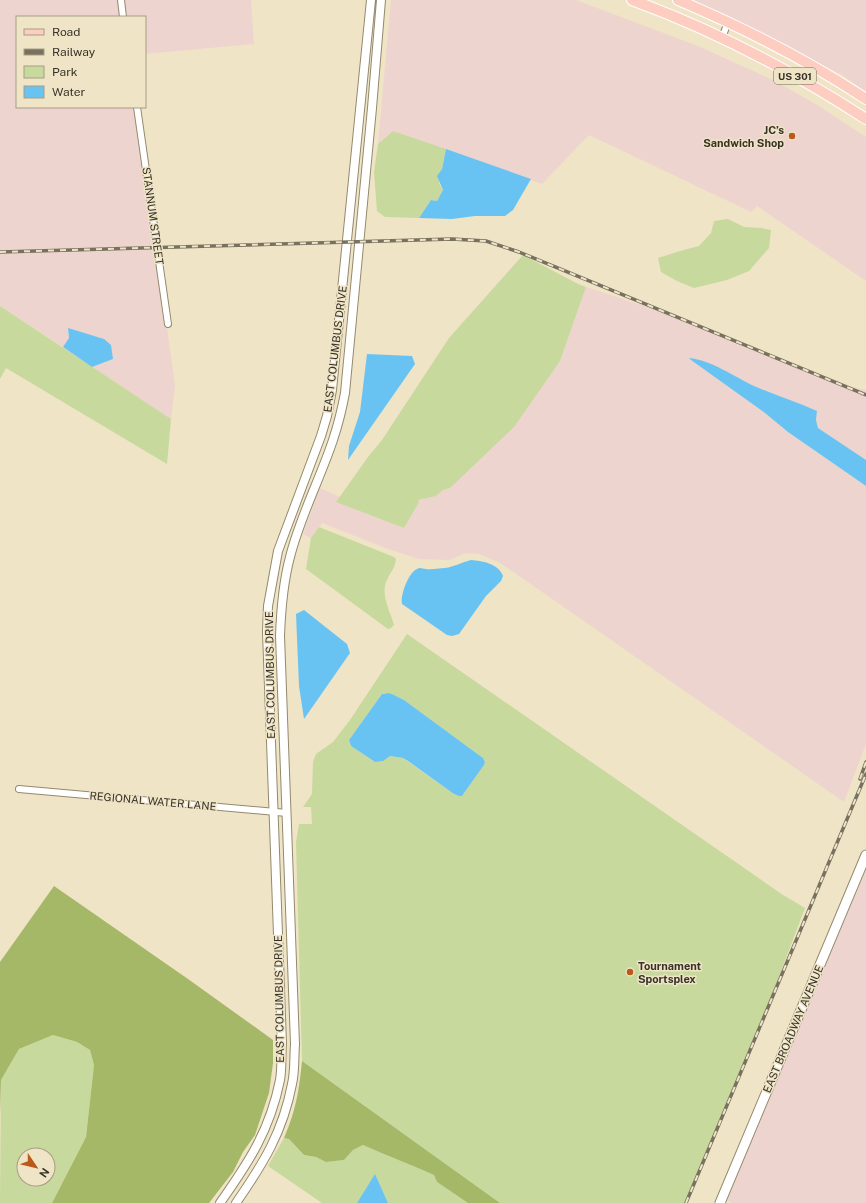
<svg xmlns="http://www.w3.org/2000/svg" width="866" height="1203" font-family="'Public Sans',sans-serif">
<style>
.industrial{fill:#eed4ce}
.green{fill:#c8d99d;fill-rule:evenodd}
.forest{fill:#a4b867}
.water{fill:#69c3f2}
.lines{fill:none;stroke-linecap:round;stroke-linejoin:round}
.minor-casing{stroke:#93896d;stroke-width:8}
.tertiary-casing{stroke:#93896d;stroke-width:10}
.secondary-casing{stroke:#93896d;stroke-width:11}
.primary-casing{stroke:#fff;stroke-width:12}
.minor{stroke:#fff;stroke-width:6}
.tertiary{stroke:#fff;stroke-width:8}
.secondary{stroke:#fff;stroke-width:9}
.primary{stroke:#fecdc1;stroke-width:10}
.rail-casing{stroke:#787160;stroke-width:3.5}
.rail{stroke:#efe4c6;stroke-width:2;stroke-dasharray:6;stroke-linecap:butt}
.poi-dot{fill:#ba591a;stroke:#efe4c6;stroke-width:1.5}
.labels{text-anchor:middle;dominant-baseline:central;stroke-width:3;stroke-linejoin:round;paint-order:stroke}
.shield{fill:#efe4c6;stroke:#6e6757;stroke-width:1}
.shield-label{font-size:10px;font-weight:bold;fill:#373227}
.poi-label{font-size:11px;font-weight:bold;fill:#373227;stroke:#efe4c6;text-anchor:end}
.street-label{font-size:11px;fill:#373227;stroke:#efe4c6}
</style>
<rect width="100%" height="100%" fill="#efe4c6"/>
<path class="industrial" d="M0,0H118L120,17H17V107H134L165,327H167L175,385L171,419L92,367L113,359L104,339L68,329L69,338L63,347L0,306Z
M124,0H251L254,44L145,54V17H127Z
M391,0H576L698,46L775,81L819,106L866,137V281L757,206L751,212L589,135L542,184L393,131L378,144Z
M687,0H866V92L842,75L792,49L739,22Z
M586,287L650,308L847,386L866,390V460L818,428L816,420L817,411L754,386L713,366L690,359L765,413L788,432L866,486V744L844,802L509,569L498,562L479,554L465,553L450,560L419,559L388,549L322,523L311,538L303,534L320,488L340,497L337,502L404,528L418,500L436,496L443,490L450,488L560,361Z
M866,864V1203H732L725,1199Z"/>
<path class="green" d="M393,131L446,149L439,183L443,190L437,201L431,200L419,218L385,217L377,211L374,172L378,144Z
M728,219L744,227L761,228L771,230L769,248L749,271L727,280L694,288L677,281L661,272L658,258L680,251L699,246L711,233L714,221Z
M523,255L578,284L586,287L560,361L514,427L450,488L443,490L436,496L418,500L419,502L404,528L336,502L368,457L382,440L449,338Z
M0,306L171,419L167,464L6,368L0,379Z
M319,527L394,557L396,559C395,569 389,574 386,582C381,596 390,611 394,625L391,628L388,629L306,569L311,538Z
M407,634L783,895L805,908L770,1000L685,1203H500L302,1061L296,842L299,824H312L311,807H303L312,794L313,762L316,754L333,742L350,720ZM384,693L392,694L404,700L483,758L485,762L484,765L462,796H459L454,794L403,758L390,756L373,761L351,746L349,740L382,694Z
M53,1035L77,1042L90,1050L94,1065L86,1137L52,1203H0L1,1080L19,1049ZM24,1155H48V1179H24Z
M284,1138L289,1139L304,1155L316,1157L326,1162L344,1160L353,1150L363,1145C387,1156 410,1164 434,1175L437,1182L468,1203H388L375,1175L357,1203H322L268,1166Z"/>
<path class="forest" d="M54,886L188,979L273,1040V1063L269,1093L255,1135L243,1152L233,1172L209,1203H52L86,1137L94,1065L90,1050L77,1042L53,1035L19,1049L1,1080L0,1115V962Z
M302,1061L500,1203H468L437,1182L434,1175C410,1164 387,1156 363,1145L353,1150L344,1160L326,1162L316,1157L304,1155L289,1139L284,1138C296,1110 299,1091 302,1061Z"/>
<path class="water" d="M446,149L531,179L513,210L505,216H475L452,219L419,218L431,200L437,201L443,190L437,176L442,169Z
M68,328L104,339L111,345L113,359L92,367L63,347L69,338Z
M367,354L412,356L415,364L348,460L349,446L360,412Z
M689,358C711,360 735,377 754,386C775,395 797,402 817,411L816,420L818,428L866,460V486L788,432L765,413L691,360Z
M471,560C483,561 499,564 503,576L501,581L486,596L459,634L452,636L447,635L402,604C400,595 409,572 417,569C421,567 422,569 426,569C431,570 439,568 445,568C454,567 462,562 471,560Z
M304,610L347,644L350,653L304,719L299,686L296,614Z
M388,693L392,694L404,700L483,758L485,762L484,765L462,796H459L454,794L408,761L403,758L390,756L383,761L375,762L351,746L349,740L382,694Z
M375,1174L388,1203H357Z"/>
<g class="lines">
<defs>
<path id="minor" d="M121,0L123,17
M722,38L728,22
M137,107L168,324
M19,789L287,813"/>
<path id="tertiary" d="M220,1203C249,1162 270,1130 280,1080C282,1069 281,1056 282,1044L267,632L268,606L278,551L321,436L327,416L332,390L371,0
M236,1203C263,1164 283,1132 292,1084C295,1071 294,1057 295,1044L280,636C281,609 283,583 290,557C300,517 320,479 333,440C338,425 342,409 345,393L372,108L381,0"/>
<path id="secondary" d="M720,1203L866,855"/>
<path id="primary" d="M632,0C714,30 792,71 866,119
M678,0C744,28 807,60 866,99"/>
</defs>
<use href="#minor" class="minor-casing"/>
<use href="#tertiary" class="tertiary-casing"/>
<use href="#secondary" class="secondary-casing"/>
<use href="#primary" class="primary-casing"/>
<use href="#minor" class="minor"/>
<use href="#tertiary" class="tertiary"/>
<use href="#secondary" class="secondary"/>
<use href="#primary" class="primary"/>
<defs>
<path id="rail" d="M0,252L452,239L486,241L519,252L866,395
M860,779L866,762
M686,1203L866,774"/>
</defs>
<use href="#rail" class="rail-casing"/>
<use href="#rail" class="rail"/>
</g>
<g class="poi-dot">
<circle cx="792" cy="136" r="4"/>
<circle cx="630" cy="972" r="4"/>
</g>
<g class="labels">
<rect class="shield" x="774" y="68" width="42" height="16" rx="3"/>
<g class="shield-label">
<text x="795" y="76">US 301</text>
</g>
<g class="poi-label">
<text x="784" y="130">JC’s<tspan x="784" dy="13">Sandwich Shop</tspan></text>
<text x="638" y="966" text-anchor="start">Tournament<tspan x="638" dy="13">Sportsplex</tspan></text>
</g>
<g class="street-label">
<text transform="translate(153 216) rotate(82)">STANNUM STREET</text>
<text transform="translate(335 349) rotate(-83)">EAST COLUMBUS DRIVE</text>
<text transform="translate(270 675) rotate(-91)">EAST COLUMBUS DRIVE</text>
<text transform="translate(153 801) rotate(5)">REGIONAL WATER LANE</text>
<text transform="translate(279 999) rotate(-91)">EAST COLUMBUS DRIVE</text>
<text transform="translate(793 1029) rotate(-67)">EAST BROADWAY AVENUE</text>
</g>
</g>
<rect x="16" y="16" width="130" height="92" fill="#efe4c6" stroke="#a59d86"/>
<rect x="24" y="29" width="20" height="6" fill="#fecdc1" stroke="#a59d86"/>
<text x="52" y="36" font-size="12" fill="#373227">Road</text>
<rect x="24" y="49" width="20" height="6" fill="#787160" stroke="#a59d86"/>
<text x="52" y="56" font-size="12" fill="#373227">Railway</text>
<rect x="24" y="66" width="20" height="12" fill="#c8d99d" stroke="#a59d86"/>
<text x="52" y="76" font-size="12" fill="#373227">Park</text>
<rect x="24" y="86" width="20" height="12" fill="#69c3f2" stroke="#a59d86"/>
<text x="52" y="96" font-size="12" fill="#373227">Water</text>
<g transform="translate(36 1167) rotate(125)"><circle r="19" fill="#efe4c6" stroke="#a59d86"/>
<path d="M0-3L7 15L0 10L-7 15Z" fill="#ba591a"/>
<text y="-6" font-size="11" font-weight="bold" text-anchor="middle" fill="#373227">N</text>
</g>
</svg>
